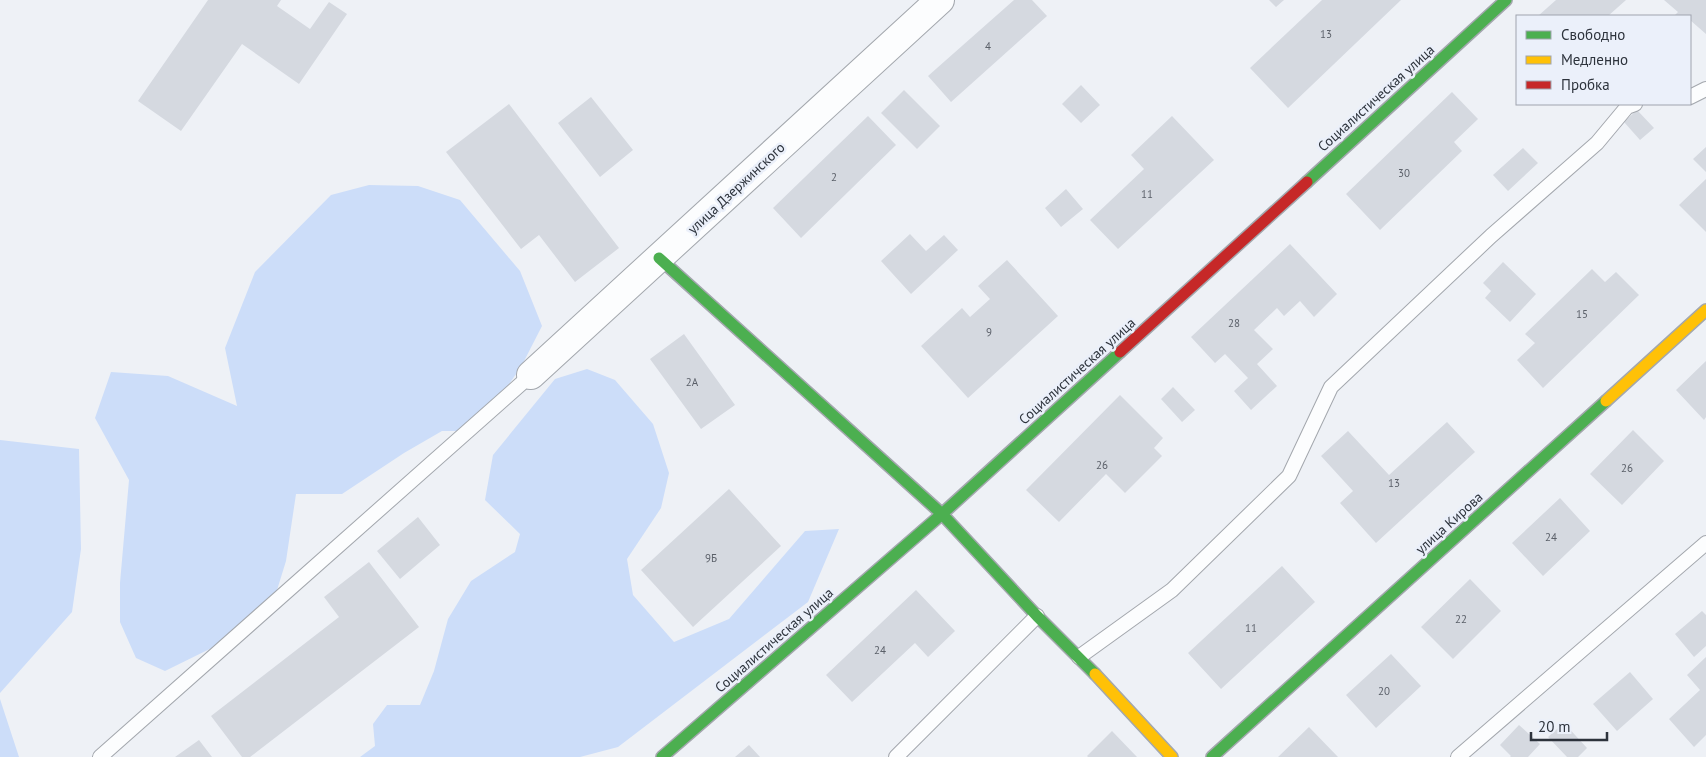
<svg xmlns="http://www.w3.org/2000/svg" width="1706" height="757" font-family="'PT Sans',sans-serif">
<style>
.green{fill:#ccddf9}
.building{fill:#d5d9e0}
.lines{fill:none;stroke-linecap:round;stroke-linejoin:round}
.lane-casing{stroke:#a3a7ad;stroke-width:16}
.street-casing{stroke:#a3a7ad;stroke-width:30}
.fast-casing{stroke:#a3a7ad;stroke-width:14}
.slow-casing{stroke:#a3a7ad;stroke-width:14}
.jam-casing{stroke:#a3a7ad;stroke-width:14}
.lane{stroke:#fcfdfe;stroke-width:14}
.street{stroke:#fcfdfe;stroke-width:28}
.fast{stroke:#4caf50;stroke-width:11}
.slow{stroke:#ffc107;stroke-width:11}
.jam{stroke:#c62828;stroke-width:11}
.labels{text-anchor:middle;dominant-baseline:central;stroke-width:5;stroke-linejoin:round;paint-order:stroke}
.number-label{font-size:11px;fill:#5a5f68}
.street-label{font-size:14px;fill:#2d333c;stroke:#ebf0fa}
</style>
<rect width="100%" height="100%" fill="#eef1f6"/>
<path class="green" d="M369,185L418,186L460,200L520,271L542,326L521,367L476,431H442L404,453L342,494H296L286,561L273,603L236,636L165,671L136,658L120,622V583L129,480L95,418L111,372L168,376L237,406L225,348L255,272L331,195Z
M587,369L615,380L653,424L669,473L661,508L627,559L633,595L674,642L729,619L805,531L839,529L808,602L618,747L580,757H360L375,746L373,724L387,705H420L434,671L448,619L471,581L515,552L520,534L485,500L493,455L555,379Z
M0,440L79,449L81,549L72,612L0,693Z
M0,699L19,757H0Z"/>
<path class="building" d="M208,0H281L277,6L310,29L329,2L347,14L299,84L242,44L181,131L138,101Z
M1014,0H1032L1047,16L951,102L928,76Z
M1269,0H1284L1276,7Z
M1322,0H1401L1288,108L1250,68Z
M1556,0H1626L1608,16H1538Z
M1664,0H1706V34L1690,20V16H1674L1678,12Z
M1081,85L1100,105L1081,123L1062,104Z
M904,90L940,126L917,149L881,113Z
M1452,92L1478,119L1454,142L1462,151L1380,230L1346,194Z
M591,97L633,150L600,177L558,123Z
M509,104L619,248L575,282L539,235L521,249L446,152Z
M1637,110L1654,128L1640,140L1624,122Z
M868,116L896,145L801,238L773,208Z
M1172,116L1214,160L1118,249L1090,220L1144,169L1131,155Z
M1706,147V172L1693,159Z
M1523,148L1538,163L1508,191L1493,175Z
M1706,179V232L1679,205Z
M1066,189L1083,209L1061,227L1045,208Z
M910,234L926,251L944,235L958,250L911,294L881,261Z
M1290,244L1337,294L1314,317L1300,301L1284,316L1277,308L1254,330L1273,349L1257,364L1277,386L1251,410L1234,391L1248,378L1225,354L1215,363L1191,337Z
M1007,260L1058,316L968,398L921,346L962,308L970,317L990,299L978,286Z
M1503,262L1536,294L1510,322L1485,298L1491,291L1483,283Z
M1592,269L1605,282L1616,272L1639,295L1543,388L1517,360L1535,343L1525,334Z
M684,334L735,405L701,429L650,359Z
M1706,361V417L1704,420L1676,390Z
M1173,387L1195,410L1182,422L1161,399Z
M1120,395L1163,438L1154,448L1162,456L1125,493L1106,474L1059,522L1026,490Z
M1447,422L1475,452L1376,543L1340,503L1353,491L1321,456L1348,431L1389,475Z
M1633,430L1664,461L1622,505L1590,474Z
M729,489L781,546L693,627L641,570Z
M1560,498L1590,531L1543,576L1512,543Z
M418,517L440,545L400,579L377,551Z
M369,562L419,627L250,757H242L211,716L339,617L324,597Z
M1282,566L1315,602L1221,689L1188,653Z
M1470,579L1501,611L1453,659L1421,627Z
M916,590L955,631L928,657L915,643L852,702L826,675Z
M1702,611L1706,615V646L1694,657L1675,634Z
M1391,654L1421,686L1376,728L1346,695Z
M1706,657V735L1694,747L1669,719L1700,690L1687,675Z
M1630,672L1653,699L1617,731L1593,704Z
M1564,723L1587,748L1578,757H1567L1548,737Z
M1519,725L1540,744L1528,757H1510L1511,756L1500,745Z
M1309,727L1338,757H1278Z
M1112,731L1137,757H1088L1087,756Z
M199,740L212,757H175Z
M749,745L760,757H735Z"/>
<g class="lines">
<defs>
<path id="lane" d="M1690,97L1706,89
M1079,657L1172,590L1289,476L1331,387L1491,236L1597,143L1627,107L1635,104
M100,757L531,375
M896,757L1037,616
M1458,757L1706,543"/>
<path id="street" d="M531,375L940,0"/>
<path id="fast" d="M1307,182L1506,0
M659,258L942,514L1037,616L1095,674
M662,757L942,514L1120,352
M1212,757L1606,401"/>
<path id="slow" d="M1606,401L1706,310
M1095,674L1172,757"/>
<path id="jam" d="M1120,352L1307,182"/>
</defs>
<use href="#lane" class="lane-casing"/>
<use href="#street" class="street-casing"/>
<use href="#fast" class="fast-casing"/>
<use href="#slow" class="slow-casing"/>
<use href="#jam" class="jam-casing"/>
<use href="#lane" class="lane"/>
<use href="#street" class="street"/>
<use href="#fast" class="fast"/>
<use href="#slow" class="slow"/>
<use href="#jam" class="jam"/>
</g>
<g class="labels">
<g class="number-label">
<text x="1326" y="34">13</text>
<text x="988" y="46">4</text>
<text x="1404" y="173">30</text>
<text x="834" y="177">2</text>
<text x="1147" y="194">11</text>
<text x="1582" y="314">15</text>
<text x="1234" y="323">28</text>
<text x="989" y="332">9</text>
<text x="692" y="382">2А</text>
<text x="1102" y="465">26</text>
<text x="1627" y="468">26</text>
<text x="1394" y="483">13</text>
<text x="1551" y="537">24</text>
<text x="711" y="558">9Б</text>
<text x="1461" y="619">22</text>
<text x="1251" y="628">11</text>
<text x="880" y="650">24</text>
<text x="1384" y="691">20</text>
</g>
<g class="street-label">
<text transform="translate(1376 98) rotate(-42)">Социалистическая улица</text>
<text transform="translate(736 188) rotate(-43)">улица Дзержинского</text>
<text transform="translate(1077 371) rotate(-42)">Социалистическая улица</text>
<text transform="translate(1449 523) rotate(-42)">улица Кирова</text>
<text transform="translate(774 640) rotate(-41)">Социалистическая улица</text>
</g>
</g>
<rect x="1516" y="15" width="175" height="90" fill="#ebf0fa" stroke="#9fa4ae"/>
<rect x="1526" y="31" width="25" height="8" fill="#4caf50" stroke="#9fa4ae"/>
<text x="1561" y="40" font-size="15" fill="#2d333c">Свободно</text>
<rect x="1526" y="56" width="25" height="8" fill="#ffc107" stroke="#9fa4ae"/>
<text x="1561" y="65" font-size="15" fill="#2d333c">Медленно</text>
<rect x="1526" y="81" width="25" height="8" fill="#c62828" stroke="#9fa4ae"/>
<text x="1561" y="90" font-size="15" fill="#2d333c">Пробка</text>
<path d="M1531 732v8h76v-8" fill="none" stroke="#2d333c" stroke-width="2.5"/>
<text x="1538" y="732" font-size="15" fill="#2d333c" stroke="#ebf0fa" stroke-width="4" paint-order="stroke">20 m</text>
</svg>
